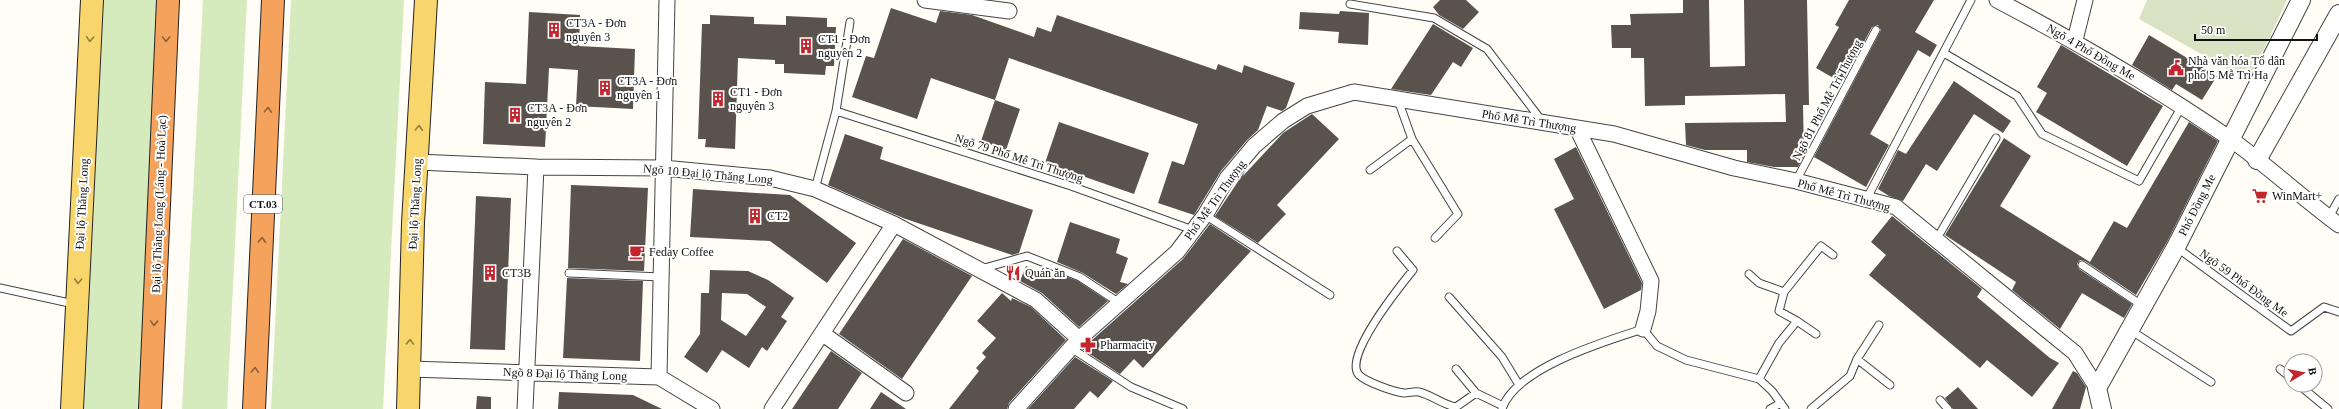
<svg xmlns="http://www.w3.org/2000/svg" width="2339" height="409" font-family="Georgia,serif">
<style>
.green{fill:#d5ebbd}
.cemetery{fill:#d9e3c4}
.building{fill:#5a524d;fill-rule:evenodd}
.lines{fill:none;stroke-linecap:round;stroke-linejoin:round}
.service-casing{stroke:#444;stroke-width:9}
.minor-casing{stroke:#444;stroke-width:17}
.tertiary-casing{stroke:#444;stroke-width:20}
.primary-casing{stroke:#222;stroke-width:24}
.motorway-casing{stroke:#222;stroke-width:24}
.service{stroke:#fff;stroke-width:7}
.minor{stroke:#fff;stroke-width:15}
.tertiary{stroke:#fff;stroke-width:18}
.primary{stroke:#f9d66b;stroke-width:22}
.motorway{stroke:#f5a25d;stroke-width:22}
.oneway{stroke:#917d42}
.oneway2{stroke:#8e613b}
.labels{text-anchor:middle;dominant-baseline:central;stroke-width:4;stroke-linejoin:round;paint-order:stroke}
.shield{fill:#fff;stroke:#585858;stroke-width:1}
.shield-label{font-size:11px;font-weight:bold;fill:#111}
.poi-label{font-size:12px;fill:#111;stroke:#fff;text-anchor:start}
.street-label{font-size:12px;fill:#111;stroke:#fff}
</style>
<rect width="100%" height="100%" fill="#fffdf5"/>
<path class="green" d="M104,0H162L144,409H84Z
M203,0H247L227,409H182Z
M291,0H404L383,409H271Z"/>
<path class="cemetery" d="M2147,0H2287L2249,81L2139,19Z"/>
<path class="building" d="M1440,0H1466L1479,12L1463,29L1439,15L1433,7Z
M1683,0H1709L1710,67L1745,66L1744,0H1807L1809,105H1803L1804,156L1798,167H1774L1747,162V150H1705L1686,145L1685,123L1786,122L1785,94L1685,96V105L1645,106L1644,58H1631V48H1612L1611,25H1631L1630,14L1683,13Z
M1849,0H1934L1915,32L1937,45L1930,57L1918,50L1870,134L1889,145L1866,187L1814,157L1881,30L1878,25L1872,27L1842,83L1816,68L1839,27L1835,25Z
M891,8L936,23L940,11L972,15L1034,37L1037,27L1051,32L1057,15L1216,70L1218,64L1242,73L1244,65L1295,83L1286,108L1282,111L1267,106L1258,130L1247,140L1221,171L1194,215L1158,203L1172,161L1184,165L1198,124L1133,101L1009,58L995,100L931,78L917,119L852,97L866,56L874,58Z
M1340,11L1369,13L1368,45L1338,43L1339,32L1299,29L1300,12L1339,14Z
M529,12L580,15L579,46L635,49L633,109L576,106L578,70L549,68L545,147L483,144L485,82L526,84Z
M710,15L754,17V24L786,25V16L827,18V27H836L834,66H826L825,75L784,73V64H775V60L738,58L735,149L705,147L706,139H698L702,24H710Z
M1433,24L1473,48L1461,67L1453,62L1431,95L1391,89Z
M2149,35L2217,76L2202,100L2176,84L2172,90L2132,65Z
M2061,45L2163,106L2127,166L2036,112L2047,93L2037,87Z
M1954,81L2011,121L2003,133L1974,114L1937,171L1926,164L1903,201L1889,196L1878,189L1898,150L1906,154Z
M995,100L1020,109L1006,150L981,141Z
M1312,114L1339,139L1277,205L1286,214L1258,243L1215,216L1245,171L1243,176L1283,133Z
M1059,122L1149,153L1134,194L1045,163Z
M2189,122L2218,141L2167,242L2136,295L2085,261L2080,260L2077,264L2079,269L2132,304L2124,318L2082,293L2060,329L2012,290L2016,282L1945,235L2004,138L2031,156L2000,206L2090,262L2114,221L2127,228Z
M845,134L883,147L880,159L1033,210L1019,253L1012,255L903,218L828,185Z
M1576,147L1642,283L1641,290L1604,309L1554,209L1574,199L1554,159Z
M571,185L648,188L644,271L568,268Z
M693,189L790,195L856,243L827,283L770,241L690,237Z
M476,196L511,198L505,350L470,349Z
M1892,216L1982,289L1977,297L2050,358L2059,363L2032,397L1987,360L1980,368L1869,275L1886,255L1871,242Z
M1070,222L1120,239L1116,253L1128,258L1120,282L1128,284L1116,294L1083,273L1057,262Z
M1210,224L1251,251L1143,368L1134,359L1120,374L1082,349L1183,259Z
M903,239L972,276L902,379L839,334Z
M1026,266L1052,277L1054,272L1078,281L1108,301L1079,327L1042,293L1020,281Z
M710,270L748,271L768,280L794,298L781,317L787,321L767,351L762,347L749,368L722,350L707,373L684,357L700,334L701,293H709ZM722,293L747,294L766,307L746,336L721,320Z
M567,278L643,281L640,361L563,358Z
M1002,293L1011,301L1012,298L1031,307L1066,340L1009,403L1007,409H949L979,371L976,368L986,357L982,353L996,338L977,321Z
M831,351L862,373L859,377L838,409H792Z
M1075,357L1113,381L1098,398L1090,391L1074,409H1028Z
M2073,371L2077,373L2086,387L2080,409H2052Z
M1958,387L1978,409H1953L1945,398Z
M559,392L633,395L662,409H558Z
M881,392L906,409H870Z
M477,396L491,397V409H476Z"/>
<g class="lines">
<defs>
<path id="service" d="M1350,4L1434,18L1487,49L1542,121
M1944,53L2017,96L2042,134L2139,181L2182,106
M1398,100L1412,139L1458,214L1435,238
M836,111L1071,186L1193,230
M1370,170L1412,139
M1796,181L1876,30
M815,189L836,111L850,22
M1866,200L1971,0
M1205,215L1330,295
M2329,217L2339,199
M1936,240L1996,138
M2176,247L2291,331L2324,307L2339,312
M1397,251L1413,270C1401,285 1342,357 1359,375C1366,382 1394,392 1404,393C1409,393 1414,391 1419,392C1432,395 1443,405 1456,407L1476,393L1503,406
M2082,265L2143,306
M981,269L1027,256L1080,277L1121,304
M569,273L661,277
M1749,274L1759,283L1784,292
M0,288L74,304
M1449,297L1502,357L1519,385
M1797,321L1816,334
M2130,330L2211,382
M1071,348L1131,387L1183,409
M1857,359L1890,385
M1456,369L1476,393
M2280,369L2291,378
M1759,379L1779,343L1797,321L1779,311L1784,292L1821,246L1833,255
M2299,385L2328,409
M1940,400L1948,409
M1502,409C1515,368 1606,341 1643,329L1657,346L1686,360L1759,379L1772,391L1785,409
M1770,409L1781,403
M1811,409L1850,376L1857,359L1879,325"/>
<path id="minor" d="M925,0L1009,11
M1997,0C2077,42 2155,87 2229,138C2267,165 2301,197 2339,225
M2075,40L2085,0
M1577,128L1651,281L1648,311L1643,329
M417,162L536,167L663,168L770,178L815,189L894,224L1036,300L1079,339
M823,334L906,393
M410,369L659,377L712,409
M659,377L667,0
M525,409L536,167
M772,409L894,224
M1016,409L1079,339L1177,252L1205,215L1228,177L1254,146L1283,121L1307,106L1354,92L1614,134L1734,168L1796,181L1896,207L2075,353L2097,388"/>
<path id="tertiary" d="M2257,160L2339,14
M2102,409L2097,388L2176,247L2301,0"/>
<path id="primary" d="M72,409L92,0
M408,409L413,223L426,0"/>
<path id="motorway" d="M150,409L168,0
M254,409L273,0"/>
</defs>
<use href="#service" class="service-casing"/>
<use href="#minor" class="minor-casing"/>
<use href="#tertiary" class="tertiary-casing"/>
<use href="#primary" class="primary-casing"/>
<use href="#motorway" class="motorway-casing"/>
<use href="#service" class="service"/>
<use href="#minor" class="minor"/>
<use href="#tertiary" class="tertiary"/>
<use href="#primary" class="primary"/>
<use href="#motorway" class="motorway"/>
</g>
<defs><path id="oneway-chevron" d="M-2-3.5L2.5 0L-2 3.5" fill="none" stroke-width="1.6" stroke-linecap="round" stroke-linejoin="round"/></defs>
<g class="oneway">
<use href="#oneway-chevron" transform="translate(90 39) rotate(93)"/>
<use href="#oneway-chevron" transform="translate(419 128) rotate(-87)"/>
<use href="#oneway-chevron" transform="translate(78 281) rotate(93)"/>
<use href="#oneway-chevron" transform="translate(410 342) rotate(-88)"/>
</g>
<g class="oneway2">
<use href="#oneway-chevron" transform="translate(166 39) rotate(92)"/>
<use href="#oneway-chevron" transform="translate(268 110) rotate(-87)"/>
<use href="#oneway-chevron" transform="translate(262 240) rotate(-87)"/>
<use href="#oneway-chevron" transform="translate(154 323) rotate(92)"/>
<use href="#oneway-chevron" transform="translate(255 370) rotate(-87)"/>
</g>
<defs>
<symbol id="building-bare" viewBox="-9 -9 18 18"><path d="M-4-6H4V6H1V3H-1V6H-4ZM-2.5-4.3h1.7v1.8h-1.7ZM.8-4.3h1.7v1.8H.8ZM-2.5-1h1.7V.8h-1.7ZM.8-1h1.7V.8H.8Z" fill="#c4262e" stroke="#fff" stroke-width="2.5" paint-order="stroke"/></symbol>
<symbol id="civic-bare" viewBox="-9 -9 18 18"><path d="M-.6-6.5H3V-4.5H.6V-3L4-1V1h2V6H-6V1h2V-1L-.6-3ZM-1.2 2.5V6h2.4V2.5Z" fill="#c4262e" stroke="#fff" stroke-width="2.5" paint-order="stroke"/></symbol>
<symbol id="supermarket-bare" viewBox="-9 -9 18 18"><path d="M-6-5.5h2.5l.6 2H6L4.5 2H-2.5L-4.4-4H-6ZM-1.5 3.2a1.3 1.3 0 1 0 .1 0ZM3 3.2a1.3 1.3 0 1 0 .1 0Z" fill="#c4262e" stroke="#fff" stroke-width="2.5" paint-order="stroke"/></symbol>
<symbol id="cafe-bare" viewBox="-9 -9 18 18"><path d="M-5.5-4.5H6V0H3Q3 3.5 0 3.5H-2.5Q-5.5 3.5-5.5 0ZM3-3.2v2h1.7v-2ZM-6 4.5H4V6H-6Z" fill="#c4262e" stroke="#fff" stroke-width="2.5" paint-order="stroke"/></symbol>
<symbol id="restaurant-bare" viewBox="-9 -9 18 18"><path d="M-5-6h1v4h1v-4h1v4h1v-4h1v5L-1.5 .5V6h-2V.5L-5-1ZM5-6V6H3V1.5H1.5Q1.5-4 5-6Z" fill="#c4262e" stroke="#fff" stroke-width="2.5" paint-order="stroke"/></symbol>
<symbol id="pharmacy-bare" viewBox="-9 -9 18 18"><path d="M-2-6h4v4h4v4h-4v4h-4v-4h-4v-4h4Z" fill="#c4262e" stroke="#fff" stroke-width="2.5" paint-order="stroke"/></symbol>
</defs>
<g fill-rule="evenodd">
<use href="#building-bare" x="543" y="19" width="22" height="22"/>
<use href="#building-bare" x="795" y="35" width="22" height="22"/>
<use href="#civic-bare" x="2165" y="57" width="22" height="22"/>
<use href="#building-bare" x="594" y="77" width="22" height="22"/>
<use href="#building-bare" x="707" y="88" width="22" height="22"/>
<use href="#building-bare" x="504" y="104" width="22" height="22"/>
<use href="#supermarket-bare" x="2249" y="185" width="22" height="22"/>
<use href="#building-bare" x="744" y="205" width="22" height="22"/>
<use href="#cafe-bare" x="626" y="241" width="22" height="22"/>
<use href="#building-bare" x="479" y="262" width="22" height="22"/>
<use href="#restaurant-bare" x="1002" y="262" width="22" height="22"/>
<use href="#pharmacy-bare" x="1077" y="334" width="22" height="22"/>
</g>
<g class="labels">
<rect class="shield" x="244" y="195" width="38" height="18" rx="3"/>
<g class="shield-label">
<text x="263" y="204">CT.03</text>
</g>
<g class="poi-label">
<text x="566" y="23">CT3A - Đơn<tspan x="566" dy="14">nguyên 3</tspan></text>
<text x="818" y="39">CT1 - Đơn<tspan x="818" dy="14">nguyên 2</tspan></text>
<text x="2188" y="61">Nhà văn hóa Tổ dân<tspan x="2188" dy="14">phố 5 Mễ Trì Hạ</tspan></text>
<text x="617" y="81">CT3A - Đơn<tspan x="617" dy="14">nguyên 1</tspan></text>
<text x="730" y="92">CT1 - Đơn<tspan x="730" dy="14">nguyên 3</tspan></text>
<text x="527" y="108">CT3A - Đơn<tspan x="527" dy="14">nguyên 2</tspan></text>
<text x="2272" y="196">WinMart+</text>
<text x="767" y="216">CT2</text>
<text x="649" y="252">Feday Coffee</text>
<text x="502" y="273">CT3B</text>
<text x="1025" y="273">Quán ăn</text>
<text x="1100" y="345">Pharmacity</text>
</g>
<g class="street-label">
<text transform="translate(2091 52) rotate(30)">Ngõ 4 Phố Đồng Me</text>
<text transform="translate(1827 100) rotate(-62)">Ngõ 81 Phố Mễ Trì Thượng</text>
<text transform="translate(1529 121) rotate(9)">Phố Mễ Trì Thượng</text>
<text transform="translate(1019 158) rotate(18)">Ngõ 79 Phố Mễ Trì Thượng</text>
<text transform="translate(708 174) rotate(5)">Ngõ 10 Đại lộ Thăng Long</text>
<text transform="translate(1844 195) rotate(15)">Phố Mễ Trì Thượng</text>
<text transform="translate(1215 200) rotate(-54)">Phố Mễ Trì Thượng</text>
<text transform="translate(82 204) rotate(-87)">Đại lộ Thăng Long</text>
<text transform="translate(159 204) rotate(-88)">Đại lộ Thăng Long (Láng - Hoà Lạc)</text>
<text transform="translate(415 204) rotate(-87)">Đại lộ Thăng Long</text>
<text transform="translate(2197 205) rotate(-63)">Phố Đồng Me</text>
<text transform="translate(2244 283) rotate(36)">Ngõ 59 Phố Đồng Me</text>
<text transform="translate(565 374) rotate(2)">Ngõ 8 Đại lộ Thăng Long</text>
</g>
</g>
<g transform="translate(2303 373) rotate(80)"><circle r="19" fill="#ffffff" stroke="#a0a0a0"/>
<path d="M0-3L7 15L0 10L-7 15Z" fill="#c4262e"/>
<text y="-6" font-size="11" font-weight="bold" text-anchor="middle" fill="#111111">B</text>
</g>
<path d="M2195 34v6h122v-6" fill="none" stroke="#111111" stroke-width="2"/>
<text x="2201" y="34" font-size="12" fill="#111111" stroke="#ffffff" stroke-width="3" paint-order="stroke">50 m</text>
</svg>
